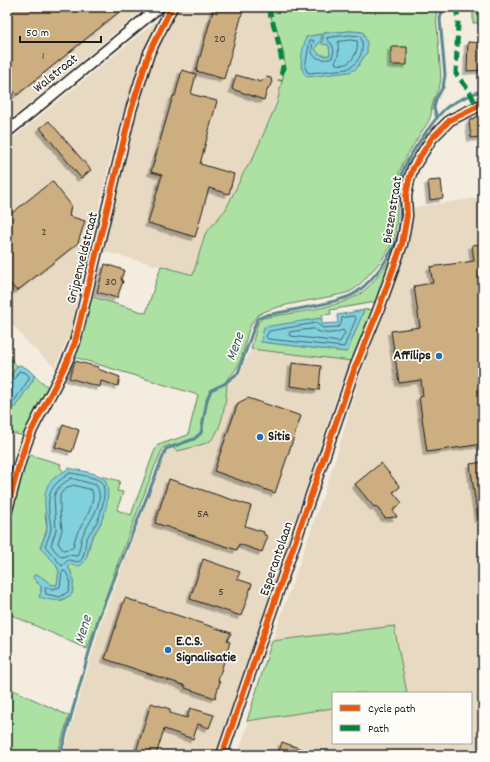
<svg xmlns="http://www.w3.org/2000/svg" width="490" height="762" font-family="Dekko,sans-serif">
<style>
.built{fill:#e7d9c2}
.green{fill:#ace1a3;stroke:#647e60;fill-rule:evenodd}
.water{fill:#81d0dd;stroke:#598890}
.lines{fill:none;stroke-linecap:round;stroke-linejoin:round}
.shore{stroke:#446469;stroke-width:1}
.stream{stroke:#598890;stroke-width:3}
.building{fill:#ccae80;stroke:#1c1c1c;filter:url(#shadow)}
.minor-casing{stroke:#1c1c1c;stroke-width:13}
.minor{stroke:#fdfcf7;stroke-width:10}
.quiet{stroke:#00873e;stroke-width:5;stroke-dasharray:10 5;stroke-linecap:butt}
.cycleway-casing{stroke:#fdfcf7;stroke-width:8}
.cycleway{stroke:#e8590c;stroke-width:6}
.poi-dot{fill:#1f6fb2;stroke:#fdfcf7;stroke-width:1.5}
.labels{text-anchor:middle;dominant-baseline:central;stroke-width:3.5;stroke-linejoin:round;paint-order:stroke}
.number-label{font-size:12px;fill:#484035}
.street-label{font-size:14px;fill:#1c1c1c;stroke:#fdfcf7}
.poi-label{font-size:14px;font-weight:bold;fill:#1c1c1c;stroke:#fdfcf7;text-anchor:start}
.water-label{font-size:15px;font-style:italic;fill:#3f5b60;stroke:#fdfcf7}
</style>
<defs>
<filter id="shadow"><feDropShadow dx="-3.5" dy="3.5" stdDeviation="0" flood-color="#0004"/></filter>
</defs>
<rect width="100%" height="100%" fill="#f3ecdf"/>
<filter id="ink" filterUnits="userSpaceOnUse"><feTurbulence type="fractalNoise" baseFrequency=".025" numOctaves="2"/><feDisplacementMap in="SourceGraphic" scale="8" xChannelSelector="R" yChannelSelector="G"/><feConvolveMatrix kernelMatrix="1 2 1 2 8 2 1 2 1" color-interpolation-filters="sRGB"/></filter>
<g filter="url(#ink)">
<path class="built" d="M7,7H146L7,122Z
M179,7H270L272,20L279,36L284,55L285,68L277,103L253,158L244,172L226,209L205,234L193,275L103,251L150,61L169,23Z
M160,18L134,79L113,147L68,338L55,367L30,345L7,318V143Z
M483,190V755H238L249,721L333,708V743H471V693H407L394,626L272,641L332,470L360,376L385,310L408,241L409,208L478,198L477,191Z
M251,349L352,361L339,389L252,648L215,755H63L102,620L165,456L168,451L174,448L177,451L206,442L210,441L215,435L221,422L226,398L227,385L239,375Z"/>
<path class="green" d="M270,7H438L436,14L441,78C440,89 435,94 433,103C431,108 432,114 430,118C428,123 425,127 422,131C415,143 406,155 401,168C397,177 397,188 397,198C397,213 398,231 391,245C386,255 379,264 371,272C365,279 358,288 349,292C329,299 268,304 256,317C241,334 249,361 227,379C227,395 223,431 210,441C206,444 183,450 177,451L169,445L163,448L155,466L117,565L87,649L7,613V526L27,454L61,464L60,467L64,472L53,479L45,513L47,529L40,548L55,563L59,571L57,585H52L43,578L36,582L41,585V592L61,601L72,594L71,572L68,566L69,564L74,565L87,556L91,540L101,523L106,482L101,476L120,481L117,491L123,492L117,510L131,515L154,452L158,445L188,435L198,395L74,357L90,296L146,313L161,266L193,275L205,234L226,209L244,172L253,158L277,103L285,68L284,55L279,36L272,21ZM350,31L363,32L367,52L356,69L301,68L306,37L321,34L320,43L317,45L315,49C318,55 324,56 330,55L329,45L322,43L324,33Z
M473,7H483V23H473Z
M394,253L375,302L330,310L331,314L322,315V318L264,328L261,342L347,352L364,310L373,309L352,361L251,349L258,322L263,318C289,313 341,308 361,293C375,283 384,267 394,253Z
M7,355L17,366L7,382Z
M34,375L49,388L25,436L7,432V409L15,407L33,380Z
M394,626L407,693H333V708L247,721L272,641Z
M7,687L69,716L57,755H7Z"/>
<path class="water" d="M350,31L363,32L367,43V52L356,69L349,72L308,77C296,69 303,49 306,37L322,34L320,43L317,45L315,49C318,55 324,57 330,55L329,45L322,44L324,33Z
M364,310L347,352L261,342L264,327L322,318V324L338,323L337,315Z
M20,365L28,369L34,375L33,380L15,407L7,409V387L11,386L7,383V382L17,366Z
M69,468C77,470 96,473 102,477C113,486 106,513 100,524C98,529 93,534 91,540C87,547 89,557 83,563C80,568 74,566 69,564L68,566C73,576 75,583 72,594C59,603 54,601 39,597L41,592V586L33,578L34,575H39L52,585H57L59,571L55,563L40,548C42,542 47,534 47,527C47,512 39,491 53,479C58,475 64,472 69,468Z"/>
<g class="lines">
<path class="shore" d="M350,35L360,36C366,48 360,63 347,69L310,73L307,72L305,67L310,40H312L314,41C313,43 312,45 312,48C310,59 325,61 332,58L334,51L332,44L327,40V38Z
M350,40L357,41C359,48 354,61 346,64C343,65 339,64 336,64L335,62C340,55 338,50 338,42Z
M354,316L356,319L344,347L268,339L266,337L269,331L316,323L323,328L338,327L341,324L342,318Z
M314,329C322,335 334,334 343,330L345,333L340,342L291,336L289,335L290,332Z
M7,391L13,388V381L19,371L26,373L29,376V379L13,403L7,405
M70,473C77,474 94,477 100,481C109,488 101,513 97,522C94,527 90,532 87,538C84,544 86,556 80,561C77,563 72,560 68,560L62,566L45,546C47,541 50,535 51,529C51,523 49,518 49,513C47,491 52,485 70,473Z
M71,478L96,485C107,502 88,522 82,537C80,543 80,550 77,556L68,555L62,557L56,552L51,545L56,530L54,497C56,487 63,484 71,478Z
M73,485L92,490C96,505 84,520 78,532C75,537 74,543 73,548L63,550L58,543L62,530L60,512V495L63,491Z
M64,571L66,572L70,580L69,591L60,597L46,594L45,589L46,587L52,589L60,587L62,572Z"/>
<path class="stream" d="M437,118L434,108L436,99L443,87L445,75L440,19L443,8
M60,755L99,617L166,449L194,439L201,433L207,400L211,390L224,384L238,373L257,319L266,315C285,311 343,303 357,292C375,279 398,248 400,225C401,208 399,190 402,174C404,161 435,118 445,109C452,102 473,94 483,90"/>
</g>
<path class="building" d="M7,7H125L17,95L7,83Z
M214,7H244L224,79L196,71Z
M468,42L483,43V70L467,71Z
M391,47H407V65H391Z
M182,70L196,74L191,94L217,101L200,164L234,174L229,194L209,188L195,237L148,223L162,175L151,172L173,96H175Z
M236,75L261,82L266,77L271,78L272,84L268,88L264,100L232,89Z
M483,113V132H480L481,137L471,138L469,121Z
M49,121L91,170L81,178L40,128Z
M441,180L443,198L430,200L428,181Z
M52,181L71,205L69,216L85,221L78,243L17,291L7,280V217Z
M483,244V444L427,452L419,397L423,396L421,380L399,383L391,331L420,327L414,286L433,283L430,267L474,261L472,245Z
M105,264L124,270L121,280L123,281L117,298L97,292Z
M75,361L98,367V369L120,377L118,386L101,381L100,387L69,378Z
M292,363L321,366L319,390L290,386Z
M248,398L301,416L275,493L214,471L238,403Z
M63,424L79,430L72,452L55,447Z
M483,462V519H478L470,464Z
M381,463L400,487L393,492L402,503L393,510L397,517L385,518L376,506L374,507L355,484Z
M169,479L251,506L245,526L264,532V535L268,536L262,552L239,544L237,550L155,523Z
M203,559L240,572L237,579L252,584L241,616L190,599Z
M125,598L231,633L227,641L230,642L218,681L220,682L215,698L185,688L186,686L105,659Z
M151,703L170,709V713L187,718L190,708L214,715L209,728L198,724L193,739L164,729L156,755H135Z
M282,742L315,754V755H278Z"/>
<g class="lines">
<defs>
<path id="minor" d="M7,132L159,7
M7,510C14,485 19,460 29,436C44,404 63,375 75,342L131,110L149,53L172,7
M222,755L354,370L378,311L402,244L407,216L406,196L409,180L413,168L432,138L450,120L483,104"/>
</defs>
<use href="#minor" class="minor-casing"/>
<use href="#minor" class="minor"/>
<path class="quiet" d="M268,7L277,36L283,66L280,81
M455,7L457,13L458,21L456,74L468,89L477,106"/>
<defs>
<path id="cycleway" d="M7,510C14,485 19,460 29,436C44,404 63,375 75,342L131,110L149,53L172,7
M222,755L354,370L378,311L402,244L407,216L406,196L409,180L413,168L432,138L450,120L483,104"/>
</defs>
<use href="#cycleway" class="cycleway-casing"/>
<use href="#cycleway" class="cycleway"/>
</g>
</g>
<g class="poi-dot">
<circle cx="439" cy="356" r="4"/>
<circle cx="260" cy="437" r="4"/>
<circle cx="168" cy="650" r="4"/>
</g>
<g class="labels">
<g class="number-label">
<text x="220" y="39">20</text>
<text x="43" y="56">1</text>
<text x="44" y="232">2</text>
<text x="111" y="282">30</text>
<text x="203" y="514">5A</text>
<text x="221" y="592">5</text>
</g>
<g class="street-label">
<text transform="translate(56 74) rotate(-39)">Walstraat</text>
<text transform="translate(393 210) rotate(-81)">Biezenstraat</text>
<text transform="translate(83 258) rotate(-76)">Grijpenveldstraat</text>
<text transform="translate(277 559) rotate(-71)">Esperantolaan</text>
</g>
<g class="poi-label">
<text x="431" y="356" text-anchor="end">Affilips</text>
<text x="268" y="437">Sitis</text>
<text x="176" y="642">E.C.S.<tspan x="176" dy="16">Signalisatie</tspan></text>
</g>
<g class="water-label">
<text transform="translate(236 347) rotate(-70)">Mene</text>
<text transform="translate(84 630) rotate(-73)">Mene</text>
</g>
</g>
<rect width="490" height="762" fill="none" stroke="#fdfcf7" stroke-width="24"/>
<rect x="12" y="12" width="466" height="738" fill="none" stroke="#1c1c1c" stroke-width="1.5" filter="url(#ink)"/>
<rect x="332" y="692" width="140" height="52" fill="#fdfcf7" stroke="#a3a29f"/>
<rect x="340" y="705" width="20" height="6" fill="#e8590c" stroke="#a3a29f"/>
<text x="368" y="712" font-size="12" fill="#1c1c1c">Cycle path</text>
<rect x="340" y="725" width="20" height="6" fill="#00873e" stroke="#a3a29f"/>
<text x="368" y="732" font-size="12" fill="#1c1c1c">Path</text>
<path d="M20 36v6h81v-6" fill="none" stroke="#1c1c1c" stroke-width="2"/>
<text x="26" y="36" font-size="12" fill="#1c1c1c" stroke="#fdfcf7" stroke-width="3" paint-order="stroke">50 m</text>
</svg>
